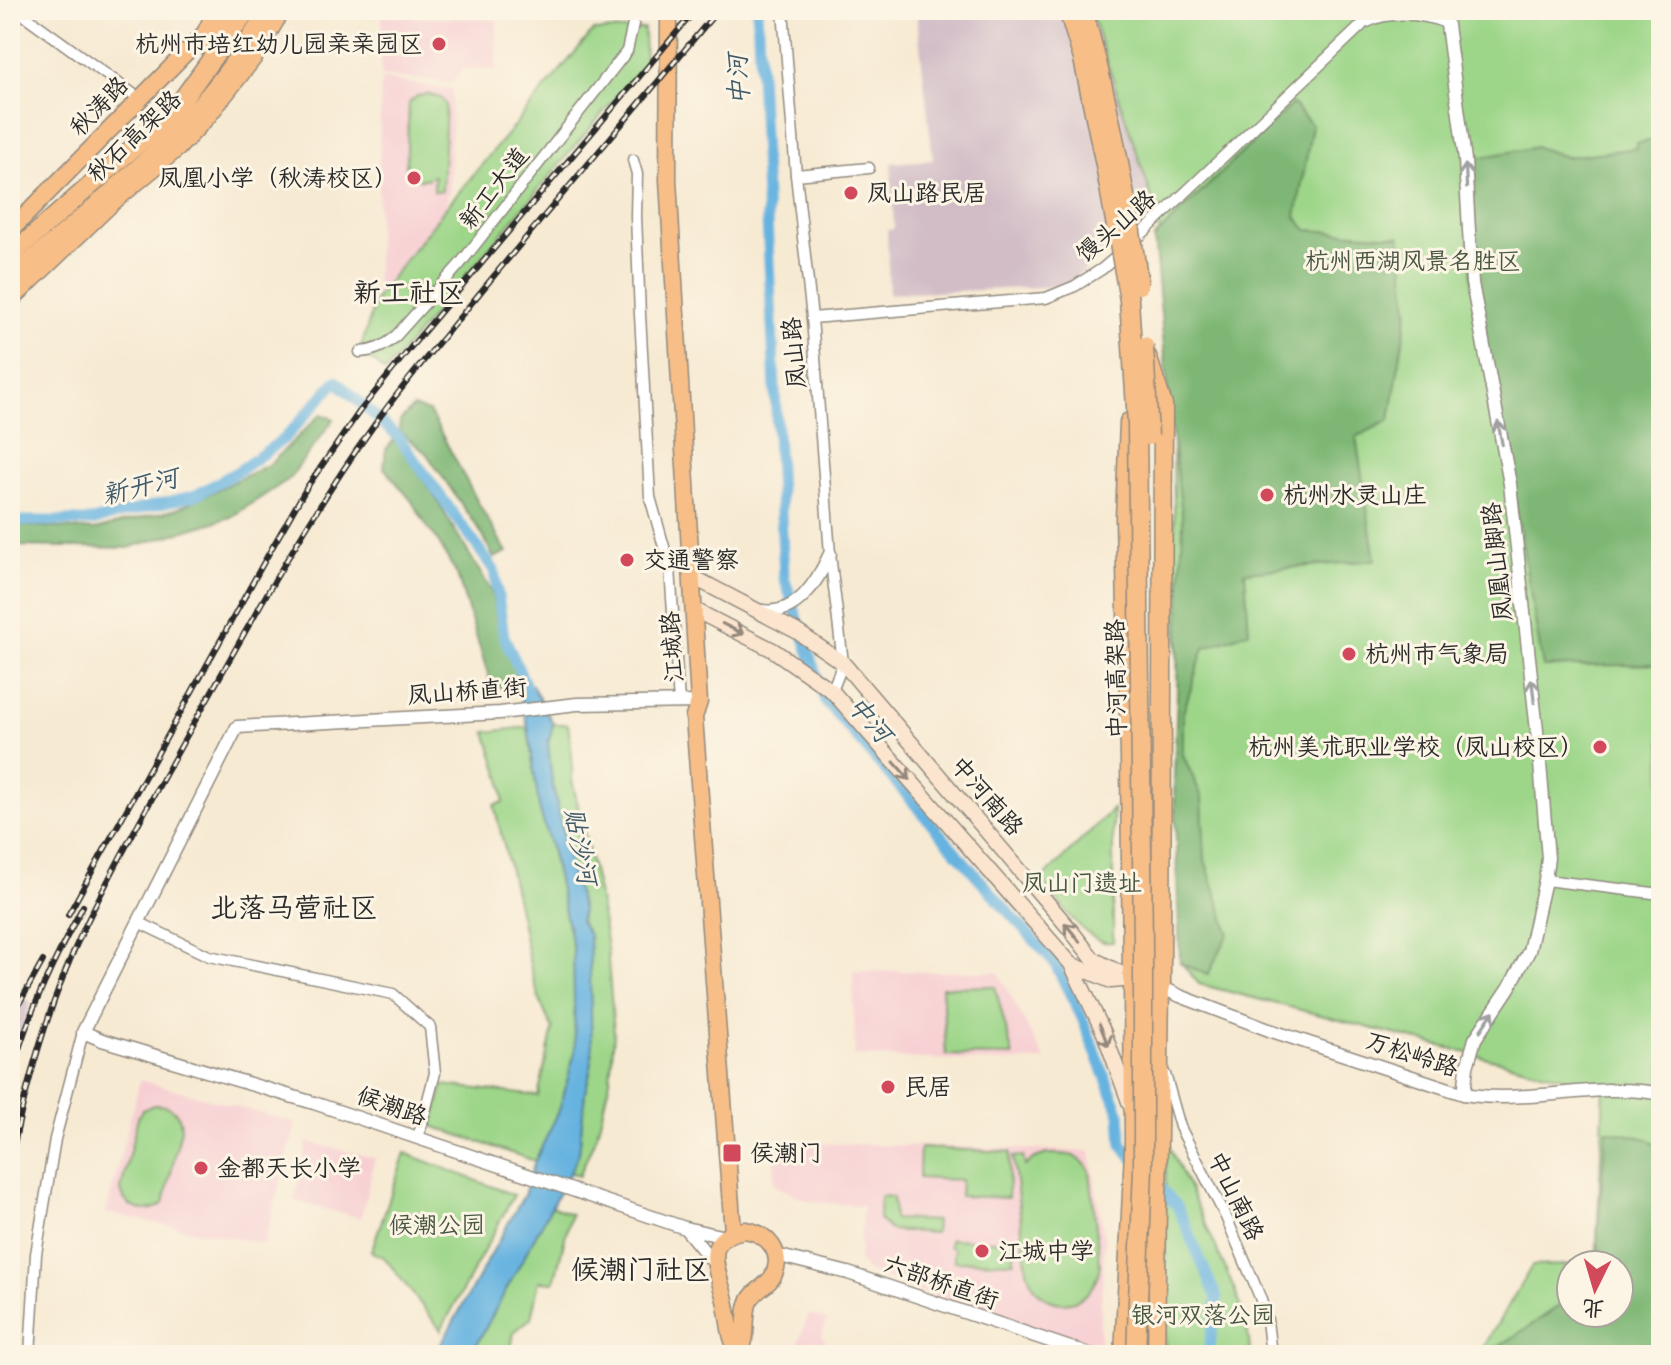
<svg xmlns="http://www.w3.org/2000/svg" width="1671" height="1365" font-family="'Comic Neue','LXGW WenKai TC',sans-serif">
  <rect width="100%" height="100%" fill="#fcf5e5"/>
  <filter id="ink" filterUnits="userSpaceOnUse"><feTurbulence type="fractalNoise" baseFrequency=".0125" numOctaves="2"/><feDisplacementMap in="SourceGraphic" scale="16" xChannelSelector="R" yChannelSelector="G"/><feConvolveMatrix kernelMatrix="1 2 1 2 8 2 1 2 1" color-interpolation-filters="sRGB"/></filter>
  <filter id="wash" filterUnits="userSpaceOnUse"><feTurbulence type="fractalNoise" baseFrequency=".006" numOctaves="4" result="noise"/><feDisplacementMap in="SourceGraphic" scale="32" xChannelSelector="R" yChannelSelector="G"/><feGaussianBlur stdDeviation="1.8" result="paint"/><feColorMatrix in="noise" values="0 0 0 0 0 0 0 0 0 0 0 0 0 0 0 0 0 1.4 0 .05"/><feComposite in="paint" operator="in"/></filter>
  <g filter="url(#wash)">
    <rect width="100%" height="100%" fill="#f7ead3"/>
    <g fill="#f7cfd3">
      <polygon points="382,16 497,20 496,70 463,68 452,83 381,76"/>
      <polygon points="381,79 452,89 450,190 444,210 376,298"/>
      <polygon points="853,971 998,972 1045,1060 1000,1062 855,1056"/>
      <polygon points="140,1080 296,1123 264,1244 106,1213"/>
      <polygon points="307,1142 375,1158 361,1218 294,1201"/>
      <polygon points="774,1142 1090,1151 1105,1242 1100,1317 1100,1347 953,1304 865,1270 859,1260 863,1206 809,1201 774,1185"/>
      <polygon points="809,1314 827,1320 821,1337 826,1339 820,1355 796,1348"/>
    </g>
    <g fill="#d2bdc7">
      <polygon points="916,10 1373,10 1159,210 1065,286 889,294 887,230 894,229 891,163 933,160"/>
      <polygon points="13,992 31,1002 10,1066 10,995"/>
    </g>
    <g fill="#9dd689" stroke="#64805a" stroke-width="2">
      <polygon points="1090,10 1661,10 1661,1355 1479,1355 1532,1266 1571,1265 1571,1313 1619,1313 1619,1265 1589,1265 1596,1264 1604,1088 1199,984 1183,965 1171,345 1162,246 1153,201"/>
      <polygon points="644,29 645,63 385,372 376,363 359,354 376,298 444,210 593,31"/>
      <path d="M428 94 441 98 446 105 442 191H434V176C424 181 412 181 406 170L409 103 417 96Z"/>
      <polygon points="553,724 568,724 572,754 572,780 598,892 607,948 614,1033 610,1080 597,1134 579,1176 570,1172 579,1153 585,1092 590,1073 589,935 580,921 582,910 571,869 552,783 548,743"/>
      <path d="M528 727 539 807 551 848 573 949 575 985V1052L559 1111 535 1161 432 1126 444 1085 538 1096 553 1029C533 994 528 954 520 915 512 878 503 841 494 805L504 802 501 780 486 732Z"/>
      <path d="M1113 809V942C1107 942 1105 943 1100 941 1082 934 1053 896 1041 880Z"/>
      <polygon points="995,986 1013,1056 946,1055 942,987"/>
      <path d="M154 1105C170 1104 181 1112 181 1129L164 1203C148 1216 124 1210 121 1189L138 1117 142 1110Z"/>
      <path d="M1166 1140C1184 1178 1202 1215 1219 1254 1233 1287 1250 1318 1250 1355H1165Z"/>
      <polygon points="920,1148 1010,1152 1008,1198 960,1196 961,1180 919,1178"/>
      <polygon points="405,1153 514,1195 441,1330 384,1257 371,1252"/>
      <path d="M1047 1154C1067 1154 1078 1152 1090 1171L1100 1265C1094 1313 1038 1316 1027 1270L1013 1157 1023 1156 1025 1166 1033 1159Z"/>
      <polygon points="880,1196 893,1197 894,1219 936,1221 935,1233 890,1230 879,1219"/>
      <polygon points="551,1206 571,1214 554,1282 539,1281 531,1318 514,1332 510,1355 471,1355"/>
      <polygon points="950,1239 1014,1242 1014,1262 954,1261 954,1249 949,1246"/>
    </g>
    <g fill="#7eb775" stroke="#547150" stroke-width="2">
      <polygon points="1292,104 1312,125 1296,217 1307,230 1400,236 1408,310 1390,420 1356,437 1375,560 1245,572 1249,632 1204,648 1183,713 1183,755 1202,797 1205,860 1229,933 1208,975 1180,963 1174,778 1183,523 1172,433 1154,238"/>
      <polygon points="1661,139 1661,664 1543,667 1509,466 1472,283 1465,160 1537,147 1566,157 1637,148 1637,143"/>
      <path d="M413 407 429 412C456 458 478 507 507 552L494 558 482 534 426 453 399 431 400 421Z"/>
      <polygon points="321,414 334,419 289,479 231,517 128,548 10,546 10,525 94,530 177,509 270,464"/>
      <polygon points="395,439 433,494 492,592 501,640 516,671 518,688 492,687 457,575 435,536 430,531 411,500 384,468 386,449"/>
      <polygon points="1606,1130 1648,1139 1661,1150 1661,1355 1499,1355 1497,1348 1571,1298 1571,1313 1619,1313 1619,1265 1604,1265 1597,1241"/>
    </g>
    <polygon fill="#66b3e0" stroke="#486f86" stroke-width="2" points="532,685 553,724 548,743 552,783 571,869 582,910 580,921 589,935 592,1051 590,1073 585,1092 579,1153 570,1172 471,1355 435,1355 524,1195 535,1161 559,1111 575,1052 573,949 551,848 539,807 528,727 518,688"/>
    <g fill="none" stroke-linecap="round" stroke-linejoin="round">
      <g stroke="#66b3e0" stroke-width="11">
        <polyline points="757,10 784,577 825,701 1002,905 1054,962 1082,1018 1120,1114 1122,1145 1133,1158"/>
        <polyline points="10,521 92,521 196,495 240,470 285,438 336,381 399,438 494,570 504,636 526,686 528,697"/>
        <polyline points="1158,1185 1177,1206 1217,1298 1208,1355"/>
      </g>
    </g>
  </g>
  <g filter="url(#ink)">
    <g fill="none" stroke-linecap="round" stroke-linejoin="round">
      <g stroke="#918a7f" stroke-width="13">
        <g id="minor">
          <polyline points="17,10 140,99"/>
          <polyline points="783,10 796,175 812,318 830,554 843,663 832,691"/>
          <polyline points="634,11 634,10"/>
          <path d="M1367 22C1390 10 1423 14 1446 23"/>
          <polyline points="633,160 637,174 636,216 640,315 650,497 670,568 679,703"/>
          <polyline points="796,175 869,168"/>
          <polyline points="812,318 1046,298 1075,286 1102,269 1128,247 1362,25 1373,10"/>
          <path d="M360 352C374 351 383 347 394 338L460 264 627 51 633 24"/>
          <polyline points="1545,880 1661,894"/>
          <polyline points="138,922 209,956 393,994 430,1027 435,1073 418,1138"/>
          <polyline points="1165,1074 1180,1127 1226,1217 1260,1297 1267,1320 1271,1355"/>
          <polyline points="30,1355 36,1254 55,1139 83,1032"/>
        </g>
      </g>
      <g stroke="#918a7f" stroke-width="15">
        <g id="tertiary">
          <polyline points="1445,10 1465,160 1472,283 1510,484 1538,740 1548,858 1545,880 1529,951 1509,988 1475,1039 1467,1067 1464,1094"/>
          <path d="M762 611C797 616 817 582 830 554"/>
          <path d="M1161 987 1180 996 1269 1030 1464 1094C1529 1105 1597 1081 1661 1094"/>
          <polyline points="685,1228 314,1103 102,1040 83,1032 237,727 500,713 577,704 699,702"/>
          <polyline points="776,1255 848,1273 1091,1355"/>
          <polyline points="714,1263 685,1228 725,1237"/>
        </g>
      </g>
      <g stroke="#918a7f" stroke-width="17">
        <g id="secondary">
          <polyline points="691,576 796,631 843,663 1069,928 1093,959 1132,979"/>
          <polyline points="693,609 773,650 832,691 1071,964 1104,1033 1131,1107"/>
          <polyline points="1071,964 1111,981 1134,979"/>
        </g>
      </g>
      <g stroke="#918a7f" stroke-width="19">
        <g id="primary">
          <polyline points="669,10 668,180 699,702 694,717 733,1232"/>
          <polyline points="10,231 205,33 216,10"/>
          <polyline points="10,301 113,202 178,148 208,116 255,56 282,10"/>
          <path d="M745 1230C767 1233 785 1253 773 1276 767 1287 752 1291 748 1304 743 1323 749 1335 739 1355 728 1335 730 1321 725 1300 718 1270 699 1238 745 1230Z"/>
          <polyline points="1123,1355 1133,1151 1132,979"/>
          <polyline points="1156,1355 1161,987"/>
        </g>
      </g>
      <g stroke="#918a7f" stroke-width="21">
        <g id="trunk">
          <polyline points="208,45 230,10"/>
          <polyline points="10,256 148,135 182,100 247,10"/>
          <path d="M10 279C74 225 141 171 197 109 225 79 247 43 270 10"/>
          <polyline points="1147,356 1163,405 1161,987"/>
          <polyline points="1129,422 1125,518 1130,758 1132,979"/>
        </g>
      </g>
      <use href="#minor" stroke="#fff" stroke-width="10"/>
      <use href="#tertiary" stroke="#fff" stroke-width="12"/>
      <use href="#secondary" stroke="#fce5cf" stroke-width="14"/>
      <use href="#primary" stroke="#f7be87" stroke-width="16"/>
      <use href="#trunk" stroke="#f7be87" stroke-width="18"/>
      <g stroke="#2b2b2b" stroke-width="6">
        <g id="rail">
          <polyline points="68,915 269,553 307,487 359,412 411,347 693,13"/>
          <polyline points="10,1020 43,961"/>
          <path d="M10 1081C25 1019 53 962 83 906"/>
          <path d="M10 1164C26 1083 49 1003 84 928 114 866 148 806 181 746 242 638 300 529 372 428 405 381 443 338 479 294 558 198 639 105 718 10"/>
        </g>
      </g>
      <use href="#rail" stroke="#fcf5e5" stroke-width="3" stroke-dasharray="9" stroke-linecap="butt"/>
      <g stroke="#918a7f" stroke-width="21" stroke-linecap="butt">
        <g id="trunk-bridge">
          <polyline points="1068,10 1083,59 1105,165 1129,300 1137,424 1143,945 1143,1167 1136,1355"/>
          <path d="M1083 10C1109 100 1126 192 1139 285"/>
          <polyline points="1144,346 1149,436"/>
        </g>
      </g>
      <use href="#trunk-bridge" stroke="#f7be87" stroke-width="18"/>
    </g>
    <defs><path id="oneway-shaft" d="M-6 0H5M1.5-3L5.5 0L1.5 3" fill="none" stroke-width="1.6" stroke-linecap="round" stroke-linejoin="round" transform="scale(2)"/></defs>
    <g stroke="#a0a0a0">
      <use href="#oneway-shaft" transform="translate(1466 176) rotate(-93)"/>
      <use href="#oneway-shaft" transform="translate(1500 433) rotate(-101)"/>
      <use href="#oneway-shaft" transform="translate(1533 691) rotate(-96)"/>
      <use href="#oneway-shaft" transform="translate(1487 1021) rotate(-56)"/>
    </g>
    <g stroke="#94887d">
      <use href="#oneway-shaft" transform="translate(733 629) rotate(27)"/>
      <use href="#oneway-shaft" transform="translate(902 771) rotate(49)"/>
      <use href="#oneway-shaft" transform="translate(1072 932) rotate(-129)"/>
      <use href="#oneway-shaft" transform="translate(1104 1035) rotate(68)"/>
    </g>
  </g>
  <g fill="#d1495b" stroke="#fcf5e5" stroke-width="3">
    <circle cx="439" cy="44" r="8"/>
    <circle cx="414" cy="178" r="8"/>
    <circle cx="851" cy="193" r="8"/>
    <circle cx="1267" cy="495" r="8"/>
    <circle cx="627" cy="560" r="8"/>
    <circle cx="1349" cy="654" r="8"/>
    <circle cx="1600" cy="747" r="8"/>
    <circle cx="888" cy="1087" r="8"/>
    <rect x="722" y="1143" width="20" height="20" rx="4"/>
    <circle cx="201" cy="1168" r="8"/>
    <circle cx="982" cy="1251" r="8"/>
  </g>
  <g text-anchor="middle" stroke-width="6" stroke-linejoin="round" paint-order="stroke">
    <g font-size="24" fill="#2b2b2b" stroke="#fcf5e5" text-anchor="start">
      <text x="423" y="52" text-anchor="end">杭州市培红幼儿园亲亲园区</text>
      <text x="398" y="186" text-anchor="end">凤凰小学（秋涛校区）</text>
      <text x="867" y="201">凤山路民居</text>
      <text x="1283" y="503">杭州水灵山庄</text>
      <text x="643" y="568">交通警察</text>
      <text x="1365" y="662">杭州市气象局</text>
      <text x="1584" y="755" text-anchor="end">杭州美术职业学校（凤山校区）</text>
      <text x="904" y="1095">民居</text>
      <text x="750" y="1161">侯潮门</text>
      <text x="217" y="1176">金都天长小学</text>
      <text x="998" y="1259">江城中学</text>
    </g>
    <g font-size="24" fill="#2b2b2b" stroke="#fcf5e5">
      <text transform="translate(99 106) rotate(-46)" y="8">秋涛路</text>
      <text transform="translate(134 136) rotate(-44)" y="8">秋石高架路</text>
      <text transform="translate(494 188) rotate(-52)" y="8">新工大道</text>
      <text transform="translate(1116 226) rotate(-41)" y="8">馒头山路</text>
      <text transform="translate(794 353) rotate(-95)" y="8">凤山路</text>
      <text transform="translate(1497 562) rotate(-96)" y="8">凤凰山脚路</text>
      <text transform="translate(672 647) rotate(-94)" y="8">江城路</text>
      <text transform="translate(1116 679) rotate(-91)" y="8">中河高架路</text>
      <text transform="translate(467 691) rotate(-4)" y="8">凤山桥直街</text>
      <text transform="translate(987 796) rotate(49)" y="8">中河南路</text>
      <text transform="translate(1412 1054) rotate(18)" y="8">万松岭路</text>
      <text transform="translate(392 1106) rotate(19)" y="8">候潮路</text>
      <text transform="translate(1236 1196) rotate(64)" y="8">中山南路</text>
      <text transform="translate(941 1282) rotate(19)" y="8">六部桥直街</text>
    </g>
    <g font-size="24" fill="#485642" stroke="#fcf5e5">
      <text x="1413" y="269">杭州西湖风景名胜区</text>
      <text x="1082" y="891">凤山门遗址</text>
      <text x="437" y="1233">候潮公园</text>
      <text x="1203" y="1323">银河双落公园</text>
    </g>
    <g font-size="26" font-style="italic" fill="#405b6a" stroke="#fcf5e5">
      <text transform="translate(738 80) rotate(-93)" y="9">中河</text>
      <text transform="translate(140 486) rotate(-14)" y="9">新开河</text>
      <text transform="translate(870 719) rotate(49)" y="9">中河</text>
      <text transform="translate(581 846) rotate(79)" y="9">贴沙河</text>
    </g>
    <g font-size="28" fill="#2b2b2b" stroke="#fcf5e5">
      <text x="409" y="302">新工社区</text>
      <text x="294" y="917">北落马营社区</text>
      <text x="641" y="1279">候潮门社区</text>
    </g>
  </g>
  <rect width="1671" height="1365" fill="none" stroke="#fcf5e5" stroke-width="40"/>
  <g transform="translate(1595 1289) rotate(185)"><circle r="38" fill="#fcf5e5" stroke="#a8a49b" stroke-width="2"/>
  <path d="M0-6L14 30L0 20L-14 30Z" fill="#d1495b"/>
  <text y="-12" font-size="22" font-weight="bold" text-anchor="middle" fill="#2b2b2b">北</text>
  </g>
</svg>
